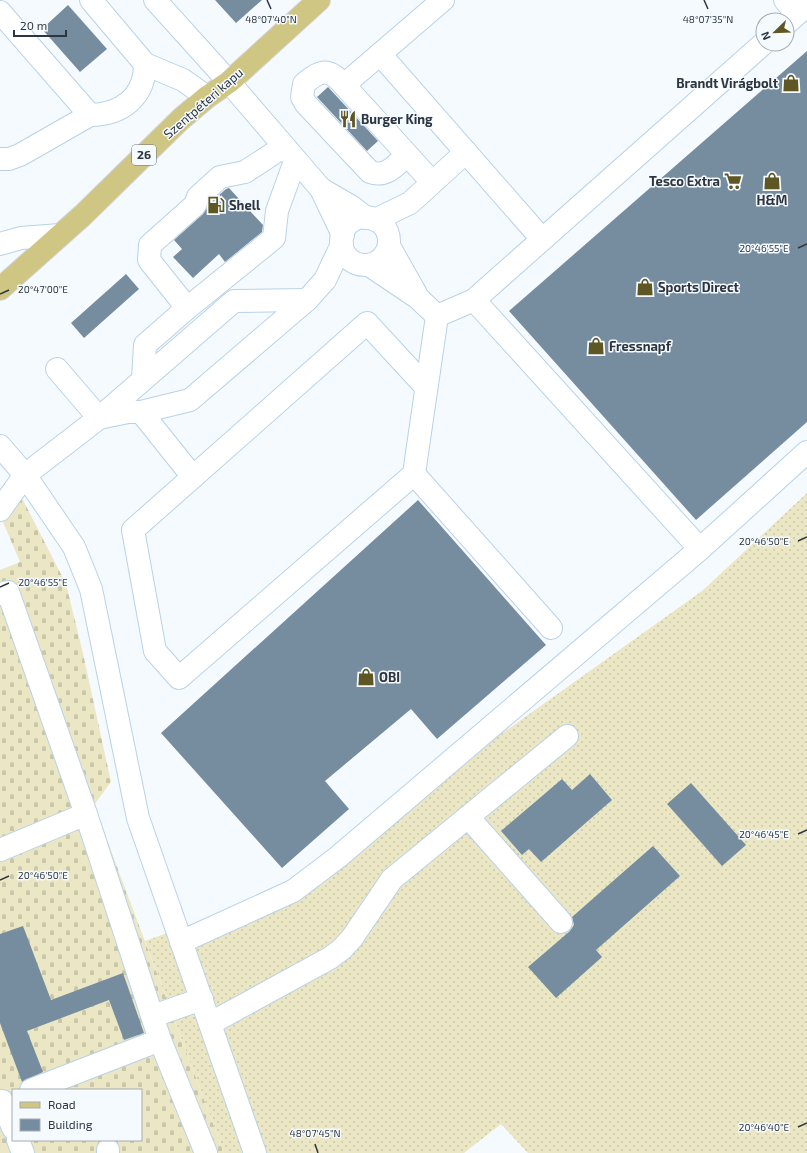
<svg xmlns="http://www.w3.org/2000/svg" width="807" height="1153" font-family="'Exo 2',sans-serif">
  <defs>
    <pattern id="grass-dots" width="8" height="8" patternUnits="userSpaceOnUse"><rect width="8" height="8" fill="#ebe7c4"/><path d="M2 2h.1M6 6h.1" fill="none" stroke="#cac7a9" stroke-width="1.8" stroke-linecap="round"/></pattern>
    <pattern id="cemetery-stones" width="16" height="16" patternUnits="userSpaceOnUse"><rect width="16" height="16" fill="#ebe7c4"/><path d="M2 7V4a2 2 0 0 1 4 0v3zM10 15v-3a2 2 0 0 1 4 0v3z" fill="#cac7a9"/></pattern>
  </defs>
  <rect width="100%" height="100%" fill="#f5faff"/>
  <polygon fill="url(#grass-dots)" points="807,493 807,1153 528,1153 501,1124 464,1153 224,1153 145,941 211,917 288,886 702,591"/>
  <path fill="url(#cemetery-stones)" fill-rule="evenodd" d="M22 498 66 584 82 649 111 782 94 805 224 1153H0V570L20 562 0 515ZM13 1090H141V1140H13Z"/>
  <g fill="#768da0">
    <polygon points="215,0 262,0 236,23"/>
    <polygon points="68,5 107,49 80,72 42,29"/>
    <polygon points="807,51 807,422 696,520 509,311"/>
    <polygon points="328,87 378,141 367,151 317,97"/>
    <polygon points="229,188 263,225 262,232 225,262 219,254 193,278 173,257 182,249 174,240 203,214 209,204 226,189"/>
    <polygon points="126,274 139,289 84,338 71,323"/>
    <polygon points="418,500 546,645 437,739 411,709 325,781 349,809 282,868 161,733"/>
    <polygon points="590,774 612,800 541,862 529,849 522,855 501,831 562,779 572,790"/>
    <polygon points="691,783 746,845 722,866 667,804"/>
    <polygon points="653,846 680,876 596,950 602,957 556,998 528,967 570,931 574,925 572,917"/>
    <polygon points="23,926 51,1000 123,973 144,1033 124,1040 109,1000 27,1031 43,1072 22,1082 0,1023 0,934"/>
  </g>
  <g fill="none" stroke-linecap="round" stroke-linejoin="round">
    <g stroke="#b9d2e7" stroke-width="24">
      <g id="minor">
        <polyline points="91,0 145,64 183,80 207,97"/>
        <polyline points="155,0 229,82 321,189 343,235"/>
        <polyline points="785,0 797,14"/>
        <path d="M0 12 90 115C121 115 145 97 145 64"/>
        <polyline points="787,23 807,5"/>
        <polyline points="380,54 542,239"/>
        <path d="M344 85C329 68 321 69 304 84L302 97 306 104 370 172C386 178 395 166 407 155"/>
        <polyline points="0,159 9,159 20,155 90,115"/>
        <polyline points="432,182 344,85 443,0"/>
        <polyline points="321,189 352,207 366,218"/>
        <circle cx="365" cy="241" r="24"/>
        <polyline points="375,220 410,203 466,152"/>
        <polyline points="0,244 21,238 60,235"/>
        <polyline points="389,246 416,294"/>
        <polyline points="369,265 418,298 437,316"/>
        <polyline points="474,300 700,549"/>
        <polyline points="185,310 274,238 277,211 295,161"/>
        <polyline points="57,369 99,418 234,301 307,300"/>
        <polyline points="143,379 145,345 185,310 180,299 149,260 150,245 195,205 198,197 220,177 245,172 283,147"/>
        <polyline points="426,387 367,323 133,530 155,651 179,678 414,474 417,453 437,316 474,300 763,44"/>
        <polyline points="141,412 193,477"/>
        <polyline points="0,446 25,475 99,418 128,412 141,412 190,400 307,300 325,280 342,244"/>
        <polyline points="414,474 551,628"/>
        <polyline points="0,510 25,475 74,547 91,589 138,818 255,1153"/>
        <polyline points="0,594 8,592 86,814 160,1040 206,1153"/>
        <polyline points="468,817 561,922"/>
        <polyline points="0,850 86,814"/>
        <polyline points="181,942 293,891 338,857 700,549 807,452"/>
        <polyline points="153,1016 202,999"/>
        <polyline points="211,1023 330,958 342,949 352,938 392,879 567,736"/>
        <polyline points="31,1090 160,1040"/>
        <polyline points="0,1102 2,1101 13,1128"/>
        <polyline points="18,1140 23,1153"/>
        <polyline points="108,1150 108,1153"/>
      </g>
    </g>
    <g stroke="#d5d7d9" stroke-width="24">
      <polyline id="major" points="0,289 83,215 181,119 207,97 229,82 319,0"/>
    </g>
    <use href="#minor" stroke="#fff" stroke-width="22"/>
    <use href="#major" stroke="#d0c683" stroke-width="22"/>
  </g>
  <path fill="none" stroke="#2d363f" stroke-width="1.5" d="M267 0 271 9M704 0 708 9M798 248 807 244M0 294 9 290M798 541 807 537M0 587 9 583M798 834 807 830M0 880 9 876M798 1127 807 1123M315 1144 318 1153"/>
  <defs>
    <g id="shop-bare" transform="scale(1.38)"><path d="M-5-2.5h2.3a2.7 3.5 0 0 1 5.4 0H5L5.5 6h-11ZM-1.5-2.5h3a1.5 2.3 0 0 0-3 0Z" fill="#5e5723" stroke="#f5faff" stroke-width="2.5" paint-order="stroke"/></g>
    <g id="restaurant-bare" transform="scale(1.38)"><path d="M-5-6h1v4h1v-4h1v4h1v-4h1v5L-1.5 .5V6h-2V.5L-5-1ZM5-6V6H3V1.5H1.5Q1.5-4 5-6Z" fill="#5e5723" stroke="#f5faff" stroke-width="2.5" paint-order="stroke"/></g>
    <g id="supermarket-bare" transform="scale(1.38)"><path d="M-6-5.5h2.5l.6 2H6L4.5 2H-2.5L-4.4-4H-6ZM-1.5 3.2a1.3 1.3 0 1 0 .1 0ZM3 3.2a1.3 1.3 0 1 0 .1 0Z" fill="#5e5723" stroke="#f5faff" stroke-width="2.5" paint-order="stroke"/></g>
    <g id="fuel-bare" transform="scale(1.38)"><path d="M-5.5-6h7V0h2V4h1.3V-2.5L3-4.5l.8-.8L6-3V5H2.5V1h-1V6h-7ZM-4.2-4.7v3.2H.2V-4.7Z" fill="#5e5723" stroke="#f5faff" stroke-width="2.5" paint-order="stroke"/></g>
  </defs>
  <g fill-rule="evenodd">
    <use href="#shop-bare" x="791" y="83"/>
    <use href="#restaurant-bare" x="348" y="119"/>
    <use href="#supermarket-bare" x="733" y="181"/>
    <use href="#shop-bare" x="772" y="181"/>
    <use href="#fuel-bare" x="216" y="205"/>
    <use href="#shop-bare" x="645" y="287"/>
    <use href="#shop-bare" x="596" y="346"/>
    <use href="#shop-bare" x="366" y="677"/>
  </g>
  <g text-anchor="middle" stroke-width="3" stroke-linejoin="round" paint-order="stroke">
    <rect fill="#f5faff" stroke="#697179" stroke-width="1" x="132" y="145" width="24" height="20" rx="3"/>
    <g font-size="12" font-weight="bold" fill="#2d363f">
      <text x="144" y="159">26</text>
    </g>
    <g font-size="13" font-weight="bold" fill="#2d363f" stroke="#f5faff" text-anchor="start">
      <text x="778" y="88" text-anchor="end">Brandt Virágbolt</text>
      <text x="361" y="124">Burger King</text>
      <text x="720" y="186" text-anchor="end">Tesco Extra</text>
      <text x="772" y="205" text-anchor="middle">H&amp;M</text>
      <text x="229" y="210">Shell</text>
      <text x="658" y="292">Sports Direct</text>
      <text x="609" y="351">Fressnapf</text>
      <text x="379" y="682">OBI</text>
    </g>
    <g font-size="13" fill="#2d363f" stroke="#f5faff">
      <text transform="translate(203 103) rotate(-41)" y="5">Szentpéteri kapu</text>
    </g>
  </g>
  <g font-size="10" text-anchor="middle" fill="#2d363f" stroke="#f5faff" stroke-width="3" stroke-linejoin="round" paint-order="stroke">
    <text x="271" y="23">48°07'40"N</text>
    <text x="708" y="23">48°07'35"N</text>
    <text x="764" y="252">20°46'55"E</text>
    <text x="43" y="293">20°47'00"E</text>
    <text x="764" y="545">20°46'50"E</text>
    <text x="43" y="586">20°46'55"E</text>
    <text x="764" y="838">20°46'45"E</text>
    <text x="43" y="879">20°46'50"E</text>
    <text x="764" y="1131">20°46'40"E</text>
    <text x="315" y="1137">48°07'45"N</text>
  </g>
  <rect x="12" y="1089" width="130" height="52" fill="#f5faff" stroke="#a5acb2"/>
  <rect x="20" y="1102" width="20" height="6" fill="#d0c683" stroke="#a5acb2"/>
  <text x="48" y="1109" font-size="12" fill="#2d363f">Road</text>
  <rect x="20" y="1119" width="20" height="12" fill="#768da0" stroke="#a5acb2"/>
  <text x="48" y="1129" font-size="12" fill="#2d363f">Building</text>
  <g transform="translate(775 32) rotate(247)"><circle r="19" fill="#f5faff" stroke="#a5acb2"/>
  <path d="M0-3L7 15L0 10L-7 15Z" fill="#5e5723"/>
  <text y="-6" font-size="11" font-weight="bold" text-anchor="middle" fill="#2d363f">N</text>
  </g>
  <path d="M14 30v6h52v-6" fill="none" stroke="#2d363f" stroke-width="2"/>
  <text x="20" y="30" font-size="12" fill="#2d363f" stroke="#f5faff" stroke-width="3" paint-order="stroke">20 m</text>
</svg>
